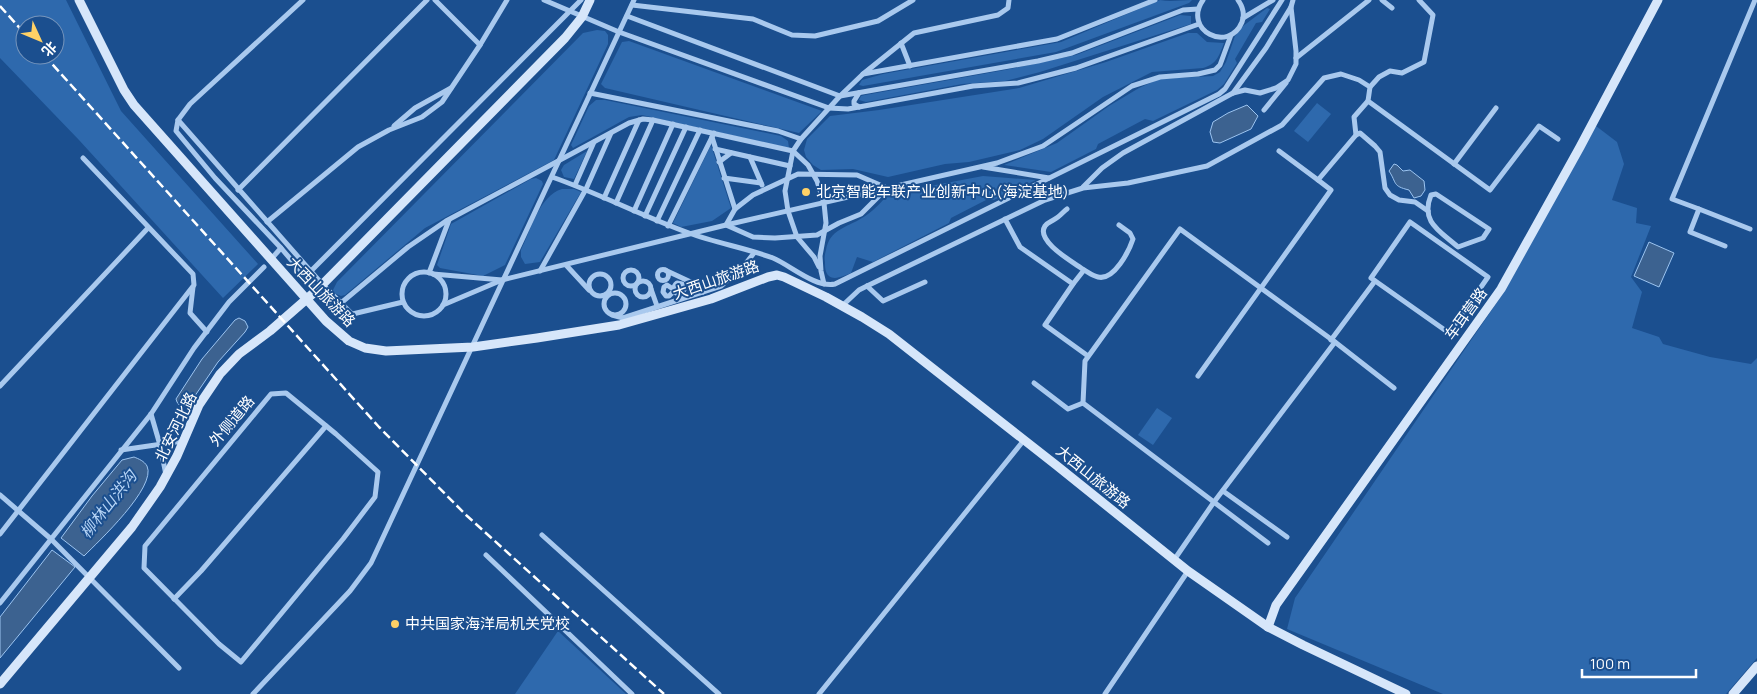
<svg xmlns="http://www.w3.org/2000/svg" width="1757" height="694" font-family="Manrope,'Noto Sans SC',sans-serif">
  <rect width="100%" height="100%" fill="#1b4f8f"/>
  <g fill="#2e69ad" fill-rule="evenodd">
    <path d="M0 0H66L121 111 258 264 223 298 79 140 0 58ZM25 25H55V55H25Z"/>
    <path d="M1160 0C1170 2 1181 0 1192 0L1189 3 1056 52 863 86 859 85 862 80 883 74 1061 42Z"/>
    <polygon points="1267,8 1270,9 1262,22 1256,23 1235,59 1237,63 1224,84 1217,90 1153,121 1145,119 1098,144 1096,149 1051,172 1004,165 1057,143 1109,106 1139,88 1159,79 1213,76 1220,72 1226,62 1235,36 1243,26"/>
    <polygon points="1180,15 1191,16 1191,24 1040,72 1005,81 962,84 866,102 859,100 861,96 865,95 1005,70 1076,55"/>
    <polygon points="597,30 605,31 608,35 608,44 554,160 425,228 345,295 341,296 334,293 333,290 337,282 583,33"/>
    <path d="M1188 33H1197L1207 42 1224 43C1219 56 1217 64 1203 68L1152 72 1103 97 1043 139 1020 150 969 162 945 164 888 177 853 169 821 170 813 165 806 157 804 150 807 139 830 116 879 110 1019 88 1106 62Z"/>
    <polygon points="629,41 822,111 799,133 605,88 601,84 622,42"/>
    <polygon points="596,100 605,100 781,136 788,141 789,148 642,115 629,117 573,148 571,145 589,106"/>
    <polygon points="1317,103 1331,114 1308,142 1294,131"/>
    <polygon points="1596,126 1617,142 1624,164 1612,200 1637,208 1636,223 1651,226 1631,277 1642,292 1632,328 1659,337 1663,344 1710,357 1751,364 1757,358 1757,658 1726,694 1443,694 1287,629 1295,598 1504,292"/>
    <polygon points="711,145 731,208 712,221 681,227 673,223"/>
    <polygon points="587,151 574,179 564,177 561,170 564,165"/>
    <path d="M983 176 1036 180 994 200H986L951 218 949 223 873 262 857 257 851 273C845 275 835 281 829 276 825 273 825 266 825 262 824 257 825 254 826 250 830 229 846 228 862 218 872 212 880 204 888 194Z"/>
    <polygon points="536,178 542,181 543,184 505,265 483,276 440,268 437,265 451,224 531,179"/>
    <path d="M562 189H574L581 192 540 262 525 264 521 257V250C531 230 539 196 562 189Z"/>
    <polygon points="1157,408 1172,418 1153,445 1138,435"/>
    <polygon points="558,631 626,694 515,694"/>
  </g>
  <g fill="#3c6290" stroke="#9cc4f0">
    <polygon points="1247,105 1258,116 1251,129 1220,143 1213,142 1210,132 1213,122 1228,113"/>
    <path d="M1394 164 1397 165 1403 171 1410 170 1424 181 1425 190 1421 196 1414 198 1409 190C1392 186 1397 183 1389 171Z"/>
    <polygon points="1649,242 1674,253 1659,287 1634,276"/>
    <polygon points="239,318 245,321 248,327 245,332 218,362 188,406 180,406 177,402 176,399 202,359 235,320"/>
    <path d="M134 457C139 459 144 461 147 466 157 487 98 542 84 556L61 538 92 496 122 460Z"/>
    <polygon points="52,550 75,567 0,658 0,617"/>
  </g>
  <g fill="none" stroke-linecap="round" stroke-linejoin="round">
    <g stroke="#a9c9ee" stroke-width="5">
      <polyline points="303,0 190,104 178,120 176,131 215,178 281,248 340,317 403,302"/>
      <polyline points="435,0 480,45"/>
      <polyline points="544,0 619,32 829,108 848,109 973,86 1018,83 1076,68 1199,24"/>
      <path d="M1203 0C1182 30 1229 54 1242 22 1245 14 1243 7 1238 0"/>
      <polyline points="1382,0 1392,8"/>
      <polyline points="632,5 753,19 792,35 815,36 878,21 913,0"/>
      <polyline points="627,16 840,96 1038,61 1072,53 1183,10 1198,9"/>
      <polyline points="1243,18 1273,0"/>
      <polyline points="901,43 910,66"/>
      <polyline points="1296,58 1369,0"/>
      <polyline points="863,74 1057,39 1155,0"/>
      <polyline points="1370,87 1379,77 1390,71 1402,73 1424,62 1433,15 1419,0"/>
      <polyline points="590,93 778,131 801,139"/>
      <polyline points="1233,93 1266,48 1291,7"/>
      <polyline points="859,107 854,104 854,101 859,93"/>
      <polyline points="1264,110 1286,83"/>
      <polyline points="178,120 322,284 351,313"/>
      <polyline points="394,126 415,108 451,88"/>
      <polyline points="1356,135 1360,133 1375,146 1380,152 1385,188 1390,195 1399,200 1415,202 1428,211"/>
      <polyline points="712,137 735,209"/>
      <polyline points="715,149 790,166"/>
      <polyline points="1279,151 1318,180 1356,135 1354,117 1368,101"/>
      <polyline points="750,157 762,185"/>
      <polyline points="719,162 731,153"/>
      <polyline points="1454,164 1496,108"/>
      <polyline points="983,167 1049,178"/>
      <polygon points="798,174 857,175 887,188 861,214 839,223 817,235 775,238 753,237 726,225 735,209 753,195"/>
      <path d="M552 177C598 193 642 216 689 233 716 243 746 248 773 258 790 265 815 288 835 284L1219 94 1225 89 1282 0"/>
      <polyline points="724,178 761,183"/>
      <polyline points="575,185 594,142"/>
      <polyline points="1083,187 1102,168 1123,153 1233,93 1245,90 1260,93 1276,88 1288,80 1296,64 1296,51 1291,7 1293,0"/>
      <polyline points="238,190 427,0"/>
      <path d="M1436 194 1489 229 1483 238 1458 247C1440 231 1420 222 1431 195Z"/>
      <polyline points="604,198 639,120"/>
      <polyline points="616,203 653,120"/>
      <path d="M1067 209C1063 212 1059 217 1055 219 1051 222 1048 222 1045 226 1035 241 1073 262 1084 270"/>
      <polyline points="1699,209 1750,229"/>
      <polyline points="634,211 673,124"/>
      <polyline points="645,216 686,127"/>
      <polyline points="1005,219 1020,247 1073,284 1045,325 1088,356"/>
      <polyline points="657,221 700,130"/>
      <polyline points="267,222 358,147 389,130 422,117 442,102 480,45 507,0"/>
      <polygon points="1410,222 1488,277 1449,333 1371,278"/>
      <polyline points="668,226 714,133"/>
      <polyline points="1725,246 1690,232 1699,209 1672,199 1755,0"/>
      <polyline points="273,257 281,248"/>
      <polyline points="566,265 589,290"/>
      <polyline points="819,267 814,257 797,237 788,211 785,191 793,151 801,139 840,96 863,74 914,33 998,15 1008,8 1009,0"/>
      <circle cx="663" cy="275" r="5.5"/>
      <polyline points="665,270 695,284 703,292"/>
      <circle cx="631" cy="278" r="8"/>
      <polyline points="311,271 581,0"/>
      <polyline points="540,271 586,189 611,133"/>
      <circle cx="424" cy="294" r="22"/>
      <polyline points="429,273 449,220"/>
      <circle cx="600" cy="285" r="11"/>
      <polyline points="433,274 502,280"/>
      <circle cx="643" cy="289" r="8"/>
      <path d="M1073 284 1084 270C1088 272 1093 276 1098 277 1114 281 1129 251 1133 239L1130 233 1119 225"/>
      <polyline points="867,286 883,301 925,282"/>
      <polyline points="193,287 190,313 207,332"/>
      <polyline points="651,289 657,306"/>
      <path d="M673 289 667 285 664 287 663 292 666 296H669L673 292C674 288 673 286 677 283L682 284 684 290 681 293H676L673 289"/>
      <circle cx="615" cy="304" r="11"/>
      <polyline points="341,303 408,247 446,221 629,123 643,119 653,120 793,151 808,165 817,181 824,203 826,223 820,256 821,271 824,284"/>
      <polyline points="443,305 502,280 726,225 997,163 1043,146 1132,86 1160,77 1198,74 1215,70 1220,65 1231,35"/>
      <polyline points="842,306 859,290 867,286 1045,200 1083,188 1128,183 1207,166 1282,125 1324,78 1341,74 1359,80 1370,87 1368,101 1490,190 1539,126 1558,139"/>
      <polyline points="612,315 623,318 721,286 743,267 754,253"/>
      <polyline points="1331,340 1375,281"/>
      <polyline points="1198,376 1331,190 1318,180"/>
      <polyline points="1034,383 1068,409 1083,403"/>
      <polyline points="0,386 148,228"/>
      <polygon points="286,393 336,434 378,472 375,497 343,539 241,662 219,644 144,568 145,546 271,394"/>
      <polyline points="151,414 160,445 166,475"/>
      <polyline points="121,450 183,441"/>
      <polyline points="1223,491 1287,537"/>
      <polyline points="0,495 51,539 179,668"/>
      <polyline points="0,534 194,285 193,274 83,158"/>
      <polyline points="542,535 719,694"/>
      <polyline points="1268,543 1083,403 1085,361 1180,229 1335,342 1394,388"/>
      <polyline points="486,555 632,694"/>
      <polyline points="1174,560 1214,502 1335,342"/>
      <polyline points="174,599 201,571 326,426"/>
      <polyline points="0,603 151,414 194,348 229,302 264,267"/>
      <polyline points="253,694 350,591 371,563 634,0"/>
      <polyline points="819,694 1024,440"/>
      <polyline points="1105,694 1188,571"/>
    </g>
    <g stroke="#d6e6fa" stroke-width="9">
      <polyline points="79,0 124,90 134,105 326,321 349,341 365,348 386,351 473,347 537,338 619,325 711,299 768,277 777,275 784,277 826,297 862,317 889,334 1056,465 1188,571 1268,627 1303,645 1406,694"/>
      <polyline points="1268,627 1276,605 1501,289 1580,147 1658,0"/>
      <polyline points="0,684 132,527 160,487 177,456 199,405 220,374 239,354 270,331 317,290 565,38 582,17 590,0"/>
      <polyline points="1733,694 1757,666"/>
    </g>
    <g stroke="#fff" stroke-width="2.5" stroke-dasharray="9 4" stroke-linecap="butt">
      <polyline points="0,6 25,34"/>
      <polyline points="44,55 379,427 466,515 664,694"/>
    </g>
  </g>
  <g fill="#ffd166" stroke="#1b4f8f" stroke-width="2">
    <circle cx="806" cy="192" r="5"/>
    <circle cx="395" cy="624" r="5"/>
  </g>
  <g text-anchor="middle" stroke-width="4" stroke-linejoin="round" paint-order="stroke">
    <g font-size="15" fill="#fff" stroke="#1b4f8f" text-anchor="start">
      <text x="816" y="197">北京智能车联产业创新中心(海淀基地)</text>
      <text x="405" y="629">中共国家海洋局机关党校</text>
    </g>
    <g font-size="15" fill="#fff" stroke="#1b4f8f">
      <text transform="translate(716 280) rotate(-19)" y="5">大西山旅游路</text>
      <text transform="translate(321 292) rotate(46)" y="5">大西山旅游路</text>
      <text transform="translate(1466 314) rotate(-54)" y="5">车耳营路</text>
      <text transform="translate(232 421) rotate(-50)" y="5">外侧道路</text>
      <text transform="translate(176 427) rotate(-64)" y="5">北安河北路</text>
      <text transform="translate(1093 477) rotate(39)" y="5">大西山旅游路</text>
    </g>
    <g font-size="16" font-style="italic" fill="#b5d3f5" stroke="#1b4f8f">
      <text transform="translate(108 504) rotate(-52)" y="6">柳林山洪沟</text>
    </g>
  </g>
  <g transform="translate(40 40) rotate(134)"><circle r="24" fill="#1b4f8f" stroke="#7695bc"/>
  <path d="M0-4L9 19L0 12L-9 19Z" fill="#ffd166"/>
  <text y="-8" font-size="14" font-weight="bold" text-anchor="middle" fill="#ffffff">北</text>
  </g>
  <path d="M1582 669v8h114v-8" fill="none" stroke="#ffffff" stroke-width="2.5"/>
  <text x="1590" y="669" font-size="15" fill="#ffffff" stroke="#1b4f8f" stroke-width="4" paint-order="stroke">100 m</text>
</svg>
